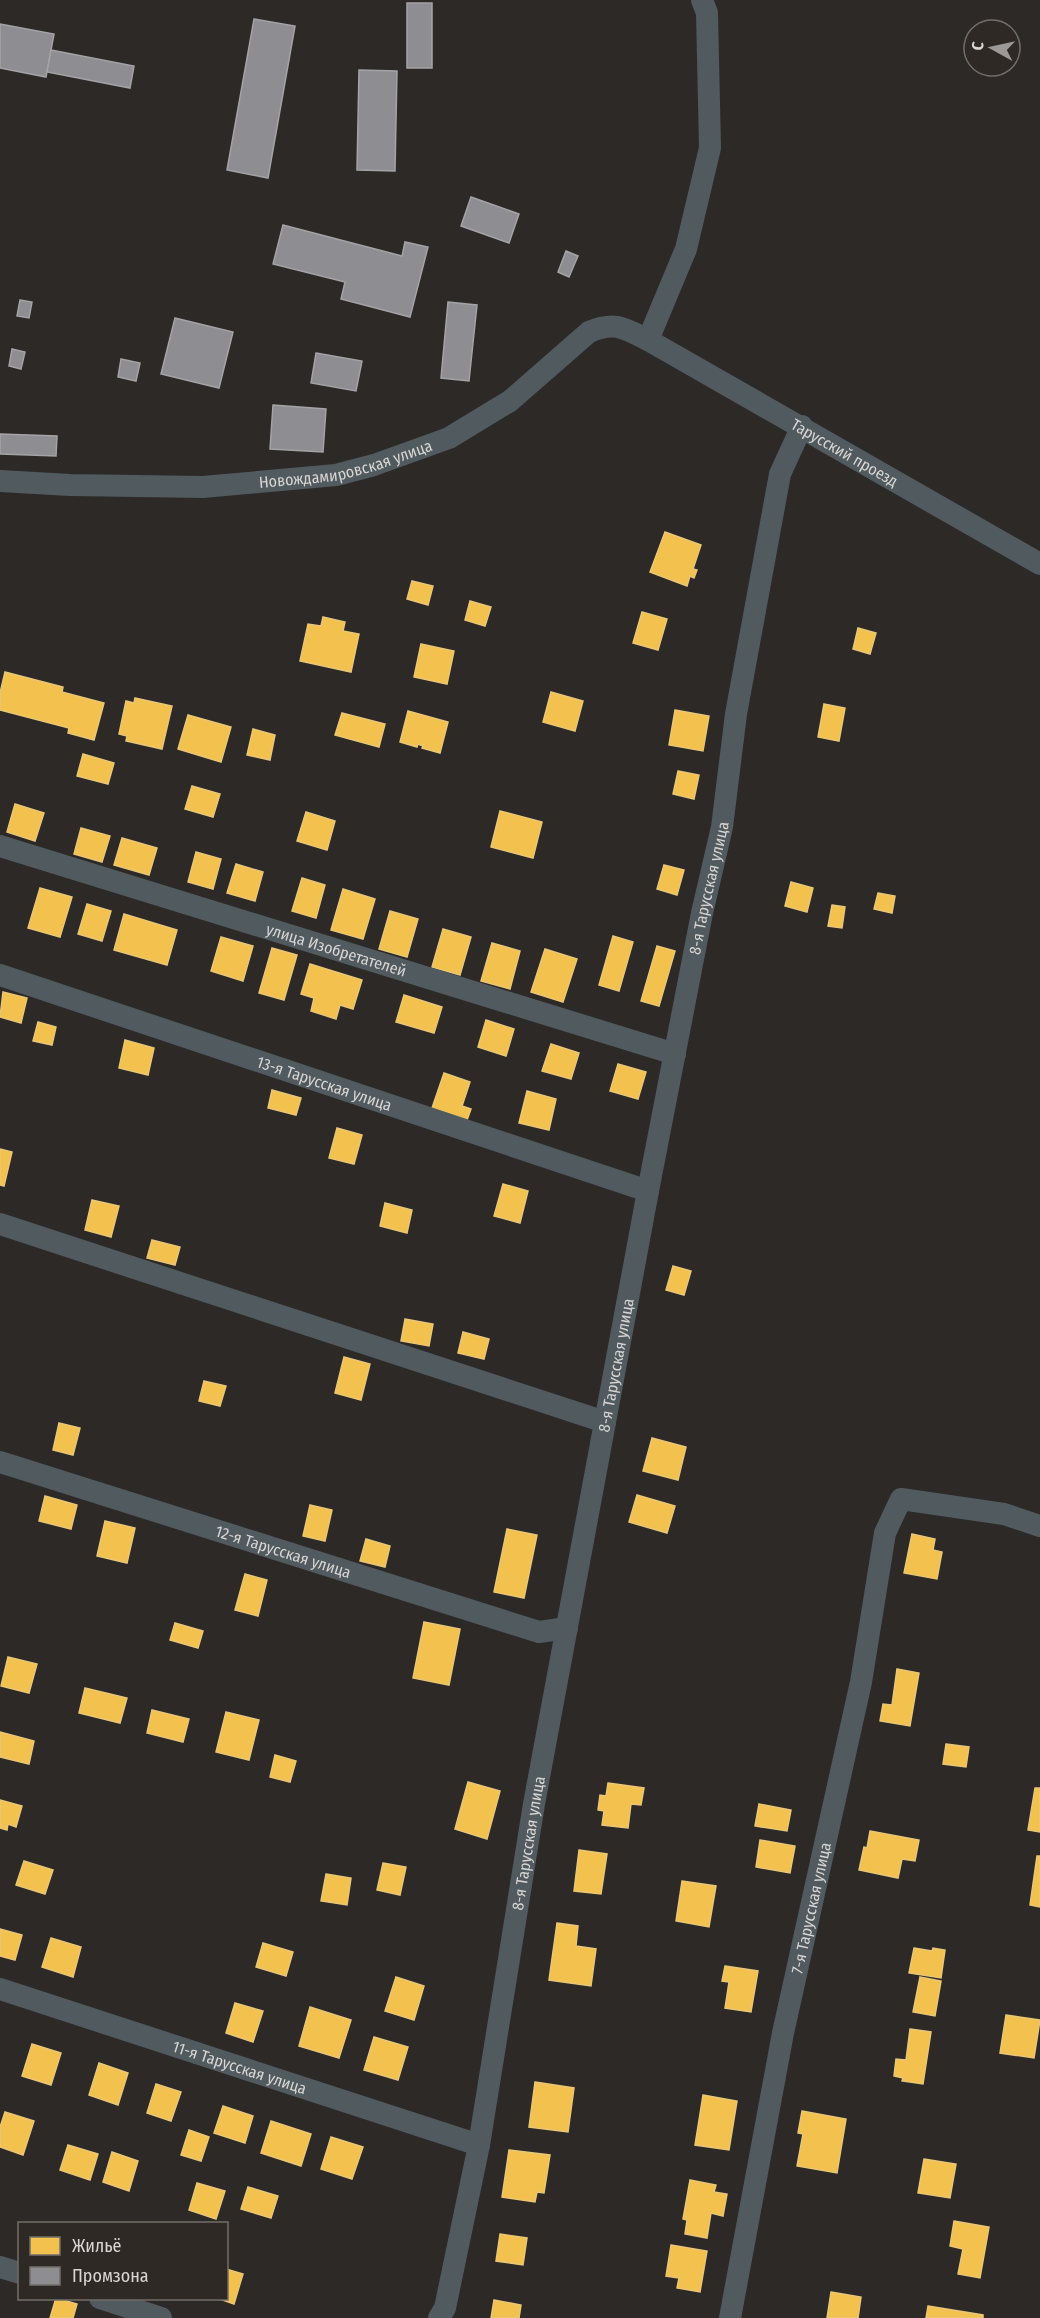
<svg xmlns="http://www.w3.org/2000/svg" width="1040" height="2318" font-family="'Fira Sans Condensed',sans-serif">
  <rect width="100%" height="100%" fill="#2c2927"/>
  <g fill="#f2c14e" stroke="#eac776" stroke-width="1.5">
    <polygon points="665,532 701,545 693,569 697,570 694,578 690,576 687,586 650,572"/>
    <polygon points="412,581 433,586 428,605 407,599"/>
    <polygon points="470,601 491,607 485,626 465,620"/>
    <polygon points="642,612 667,619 658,650 633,643"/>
    <polygon points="323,617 345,622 343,631 359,634 351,672 300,661 308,624 321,626"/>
    <polygon points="858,628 876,633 870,654 853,649"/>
    <polygon points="421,644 454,651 447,684 414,677"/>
    <polygon points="5,672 63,687 62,692 104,703 94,740 68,733 69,728 0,710 0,693"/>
    <polygon points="551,692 583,701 575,731 543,722"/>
    <polygon points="135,698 172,706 162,749 126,741 127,736 119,734 126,701 134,703"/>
    <polygon points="824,704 845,708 839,741 818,737"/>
    <polygon points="675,710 709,716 703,751 669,745"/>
    <polygon points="408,711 448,722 440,753 422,748 423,746 418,744 417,747 400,742"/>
    <polygon points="342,713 385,724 379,747 335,735"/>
    <polygon points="188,715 231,727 221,762 178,749"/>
    <polygon points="253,729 275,735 270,760 247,755"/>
    <polygon points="83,754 114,763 108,784 77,776"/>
    <polygon points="678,771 699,775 694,799 673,794"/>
    <polygon points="192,786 220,794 213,817 185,809"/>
    <polygon points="15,804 44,813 35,841 7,832"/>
    <polygon points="500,811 542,822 533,858 491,847"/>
    <polygon points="306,812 335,821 327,850 297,841"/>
    <polygon points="81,828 110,836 102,862 74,854"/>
    <polygon points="122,838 157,848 149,875 114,865"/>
    <polygon points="196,852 221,859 213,889 188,882"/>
    <polygon points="236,864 263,872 255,901 227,893"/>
    <polygon points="664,865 684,870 677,895 657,889"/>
    <polygon points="302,878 325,885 316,918 292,911"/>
    <polygon points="791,882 813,888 807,912 785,906"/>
    <polygon points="40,888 72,897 60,937 28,928"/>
    <polygon points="343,889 375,899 363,939 331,930"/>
    <polygon points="878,893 895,896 892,913 874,909"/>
    <polygon points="87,904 111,911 102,941 78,934"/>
    <polygon points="832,905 845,907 842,928 828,926"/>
    <polygon points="390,911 418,919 407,957 379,949"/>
    <polygon points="124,914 177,930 167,965 114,950"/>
    <polygon points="443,929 471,937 460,975 432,967"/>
    <polygon points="613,936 633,942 619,991 599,985"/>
    <polygon points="221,937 253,946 243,981 211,971"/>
    <polygon points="492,943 520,951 510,989 481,981"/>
    <polygon points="657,946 675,951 659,1006 641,1001"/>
    <polygon points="272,948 297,955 284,1000 259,993"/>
    <polygon points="545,949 577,959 563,1002 531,992"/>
    <polygon points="310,964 362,980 353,1009 340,1005 336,1019 311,1011 314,998 301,994"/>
    <polygon points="3,992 27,998 21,1023 0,1017"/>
    <polygon points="404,995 442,1007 434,1033 396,1022"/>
    <polygon points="486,1020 514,1029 506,1056 478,1047"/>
    <polygon points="38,1022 56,1027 52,1045 33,1041"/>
    <polygon points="125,1040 154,1048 148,1075 119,1068"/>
    <polygon points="551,1044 579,1053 571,1079 542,1071"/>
    <polygon points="618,1064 646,1072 638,1099 610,1091"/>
    <polygon points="444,1073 470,1082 462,1106 471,1109 467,1120 432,1108"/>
    <polygon points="272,1090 301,1098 296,1115 268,1108"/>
    <polygon points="527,1091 556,1099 549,1130 519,1123"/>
    <polygon points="337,1128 362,1135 354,1164 329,1158"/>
    <polygon points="0,1149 12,1152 4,1186 0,1185"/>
    <polygon points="503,1184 528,1191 520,1223 494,1216"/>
    <polygon points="92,1200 119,1206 111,1237 85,1230"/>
    <polygon points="385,1203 412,1210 407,1233 380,1226"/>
    <polygon points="152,1240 180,1247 175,1265 147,1258"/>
    <polygon points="673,1266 691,1271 684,1295 666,1290"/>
    <polygon points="405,1319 433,1324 429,1346 401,1341"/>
    <polygon points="463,1332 489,1339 484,1359 458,1353"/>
    <polygon points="344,1357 370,1364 361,1400 335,1393"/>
    <polygon points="204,1381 226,1386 220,1406 199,1401"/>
    <polygon points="59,1423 80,1428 73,1455 53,1450"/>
    <polygon points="652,1438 686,1447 678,1480 643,1471"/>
    <polygon points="637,1495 675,1506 667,1533 629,1522"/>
    <polygon points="45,1496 77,1505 71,1529 39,1521"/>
    <polygon points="310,1505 332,1510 325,1541 303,1536"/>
    <polygon points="105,1521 135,1528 127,1563 97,1556"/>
    <polygon points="507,1529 537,1535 524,1598 494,1592"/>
    <polygon points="912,1534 935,1539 933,1550 942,1552 937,1579 904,1573"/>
    <polygon points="366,1539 390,1546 385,1567 360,1561"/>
    <polygon points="245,1574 267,1580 258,1616 235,1610"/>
    <polygon points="424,1622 460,1629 449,1685 413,1678"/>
    <polygon points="175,1623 203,1631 198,1648 170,1640"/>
    <polygon points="8,1657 37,1664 29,1693 1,1686"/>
    <polygon points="897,1669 919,1673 910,1726 880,1721 883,1704 892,1705"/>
    <polygon points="85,1688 127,1698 120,1723 79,1713"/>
    <polygon points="152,1710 189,1719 183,1742 147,1733"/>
    <polygon points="226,1712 259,1720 249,1760 216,1752"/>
    <polygon points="0,1732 34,1741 29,1764 0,1757"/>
    <polygon points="946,1744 969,1747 966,1767 943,1764"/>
    <polygon points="275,1755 296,1761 290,1782 270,1777"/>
    <polygon points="468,1782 500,1791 487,1839 455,1829"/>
    <polygon points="608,1783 644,1788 641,1805 631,1804 628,1828 602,1825 604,1811 598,1810 600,1795 606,1796"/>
    <polygon points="1035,1788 1040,1788 1040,1832 1028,1830"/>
    <polygon points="0,1800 22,1806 16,1827 8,1824 7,1830 0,1828"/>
    <polygon points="759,1804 791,1810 787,1831 755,1826"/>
    <polygon points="870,1831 919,1840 915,1861 902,1859 898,1878 859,1870 864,1847 867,1848"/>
    <polygon points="760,1840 795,1846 790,1873 756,1867"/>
    <polygon points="579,1850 607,1854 601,1894 574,1891"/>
    <polygon points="1037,1856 1040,1856 1040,1907 1030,1905"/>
    <polygon points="24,1861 53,1870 45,1894 16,1885"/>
    <polygon points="383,1863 406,1867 400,1895 377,1890"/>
    <polygon points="326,1874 351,1878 347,1905 321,1901"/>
    <polygon points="682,1881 716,1886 709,1927 676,1921"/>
    <polygon points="557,1923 578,1926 576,1946 596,1949 591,1986 549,1980"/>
    <polygon points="0,1929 22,1935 15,1960 0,1956"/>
    <polygon points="51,1938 81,1947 73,1977 42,1967"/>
    <polygon points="263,1943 293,1952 286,1976 256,1967"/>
    <polygon points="914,1948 932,1951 933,1948 945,1950 941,1978 909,1973"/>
    <polygon points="725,1966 758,1971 751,2012 725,2008 729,1982 722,1981"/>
    <polygon points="396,1977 424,1986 414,2020 385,2011"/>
    <polygon points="920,1977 941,1981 935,2016 913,2012"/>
    <polygon points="235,2003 263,2011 253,2042 226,2033"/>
    <polygon points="310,2007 351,2020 339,2058 299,2046"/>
    <polygon points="1006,2015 1040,2020 1034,2058 1000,2053"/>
    <polygon points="910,2029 931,2032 923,2084 902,2081 903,2078 894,2076 896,2059 906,2060"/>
    <polygon points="374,2037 408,2047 398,2080 364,2070"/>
    <polygon points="32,2044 61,2053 51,2085 22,2076"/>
    <polygon points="99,2063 128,2073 118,2105 89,2095"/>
    <polygon points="535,2082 574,2088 568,2132 529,2127"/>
    <polygon points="156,2084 181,2092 171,2121 147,2113"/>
    <polygon points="703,2095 737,2101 729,2150 695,2145"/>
    <polygon points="223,2106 253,2116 245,2143 214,2133"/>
    <polygon points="802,2111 846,2119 837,2173 797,2166 803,2134 798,2133"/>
    <polygon points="5,2112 34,2121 23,2155 0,2147 0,2127"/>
    <polygon points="271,2121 311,2134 301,2166 261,2153"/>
    <polygon points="189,2130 209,2137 201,2161 181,2155"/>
    <polygon points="331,2137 363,2147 352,2179 321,2169"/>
    <polygon points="68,2145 98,2154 90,2180 60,2170"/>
    <polygon points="509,2150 550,2155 544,2193 537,2192 535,2202 502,2197"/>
    <polygon points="112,2152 138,2161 129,2191 103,2182"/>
    <polygon points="924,2159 956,2164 950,2198 918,2193"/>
    <polygon points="690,2180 716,2185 714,2192 727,2194 723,2216 711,2213 707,2238 685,2234 687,2220 683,2219"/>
    <polygon points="197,2183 225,2191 216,2219 189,2210"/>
    <polygon points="248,2187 278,2196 271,2218 241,2209"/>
    <polygon points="954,2221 989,2227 980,2278 958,2274 963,2249 950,2246"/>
    <polygon points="500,2234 527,2238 523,2265 496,2261"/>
    <polygon points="671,2245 707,2251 700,2292 677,2288 679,2278 666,2276"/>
    <polygon points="226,2269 243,2274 234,2304 217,2298 226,2298"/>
    <polygon points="831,2292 861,2297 858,2318 827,2318"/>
    <polygon points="56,2298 77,2304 73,2318 50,2318"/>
    <polygon points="494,2300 521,2305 519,2318 491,2318"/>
    <polygon points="928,2306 983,2315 983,2318 926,2318"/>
  </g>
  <g fill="#8d8d92" stroke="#a4a3a5" stroke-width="1.5">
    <rect x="407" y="3" width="25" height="65"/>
    <polygon points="254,19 295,26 268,178 227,170"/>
    <polygon points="0,24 54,34 46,77 0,68"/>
    <polygon points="51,50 134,66 130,88 47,72"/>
    <polygon points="359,70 397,71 395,171 357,170"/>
    <polygon points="471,197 519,214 509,243 461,226"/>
    <polygon points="283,225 402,256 405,242 428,247 410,317 341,299 345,282 273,264"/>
    <polygon points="566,251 578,256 569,277 558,272"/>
    <polygon points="20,300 32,302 29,318 17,316"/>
    <polygon points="448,302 477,305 469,381 441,378"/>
    <polygon points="175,318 233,332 219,388 161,374"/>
    <polygon points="12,349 25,352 21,369 9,366"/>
    <polygon points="316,353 362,361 356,391 311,383"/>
    <polygon points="121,359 140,363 136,381 118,377"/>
    <polygon points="273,405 326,409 323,452 270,449"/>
    <polygon points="0,434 57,436 56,456 0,454"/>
  </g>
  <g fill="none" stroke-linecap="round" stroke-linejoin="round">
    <g stroke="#505a5f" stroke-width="22">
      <polyline points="648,340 686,249 710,148 707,13 702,0"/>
      <path id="s1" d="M0 481 70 485 203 487 336 475 374 465 449 438 510 401 589 332C615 321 624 328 648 340L1040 564"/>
      <path id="s2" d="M0 846 675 1054"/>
      <path id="s3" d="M0 975 648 1191"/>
      <polyline points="0,1224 605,1422"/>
      <path id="s4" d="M0 1462 539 1632 567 1628"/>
      <path id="s5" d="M0 1989 479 2145"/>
      <polyline points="0,2267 20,2273"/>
      <polyline points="100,2298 161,2318"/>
      <path id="s6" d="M439 2318 445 2308 479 2145 534 1804 648 1191 702 913 722 827 736 714 780 474 802 426"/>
      <path id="s7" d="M730 2318 783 2033 861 1682 885 1533 901 1499 1004 1514 1040 1526"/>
    </g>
  </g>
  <g text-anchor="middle" stroke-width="6" stroke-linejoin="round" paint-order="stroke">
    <g font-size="16" fill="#d8d5d2" stroke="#2e2925">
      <text dy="6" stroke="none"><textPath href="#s1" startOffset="921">Тарусский проезд</textPath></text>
      <text dy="6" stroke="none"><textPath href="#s1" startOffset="348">Новождамировская улица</textPath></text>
      <text dy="6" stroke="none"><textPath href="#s6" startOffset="1456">8-я Тарусская улица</textPath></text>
      <text dy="6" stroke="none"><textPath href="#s2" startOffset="352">улица Изобретателей</textPath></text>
      <text dy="6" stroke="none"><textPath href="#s3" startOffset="342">13-я Тарусская улица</textPath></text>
      <text dy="6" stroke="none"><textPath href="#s6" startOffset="970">8-я Тарусская улица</textPath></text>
      <text dy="6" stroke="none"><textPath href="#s4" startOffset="297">12-я Тарусская улица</textPath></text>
      <text dy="6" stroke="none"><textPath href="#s6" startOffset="484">8-я Тарусская улица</textPath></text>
      <text dy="6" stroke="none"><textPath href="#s7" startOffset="418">7-я Тарусская улица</textPath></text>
      <text dy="6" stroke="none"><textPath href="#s5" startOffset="252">11-я Тарусская улица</textPath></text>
    </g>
  </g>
  <rect x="18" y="2222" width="210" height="78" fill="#2e2925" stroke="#726e6a" stroke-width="1.5"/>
  <rect x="30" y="2237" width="30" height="18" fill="#f2c14e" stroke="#726e6a" stroke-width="1.5"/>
  <text x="72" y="2252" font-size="18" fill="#d8d5d2">Жильё</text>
  <rect x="30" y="2267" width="30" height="18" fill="#8d8d92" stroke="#726e6a" stroke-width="1.5"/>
  <text x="72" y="2282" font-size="18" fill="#d8d5d2">Промзона</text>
  <g transform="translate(992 48) rotate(278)"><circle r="28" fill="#2e2925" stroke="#726e6a" stroke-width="1.5"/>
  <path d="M0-4.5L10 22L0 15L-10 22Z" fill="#9c9996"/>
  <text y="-9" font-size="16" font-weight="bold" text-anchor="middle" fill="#d8d5d2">С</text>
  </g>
</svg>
